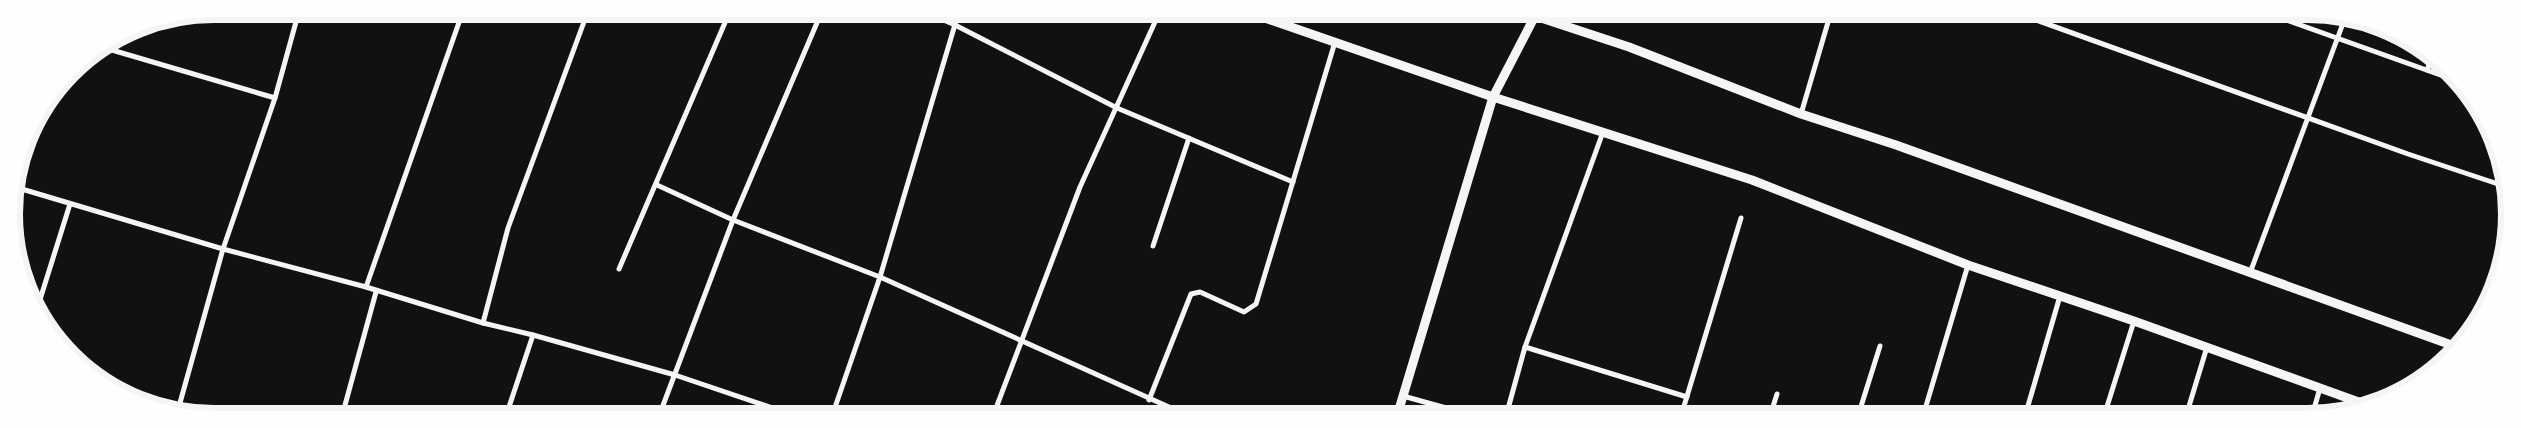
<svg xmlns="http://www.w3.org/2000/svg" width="2521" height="428" font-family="Poppins,sans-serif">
  <rect width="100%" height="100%" fill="#111"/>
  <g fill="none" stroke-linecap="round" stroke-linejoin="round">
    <g stroke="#f5f5f5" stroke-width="5">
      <polyline points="923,11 955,25 1117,108 1293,182"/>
      <polyline points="2014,12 2408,154 2504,186"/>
      <polyline points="2264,12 2460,82"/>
      <polyline points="105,48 275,98"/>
      <polyline points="2427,70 2431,59"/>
      <polyline points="1801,114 1831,12"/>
      <polyline points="657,185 733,220 880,277 1189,416"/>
      <polyline points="15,187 223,249 366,287 483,323 533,335 675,375 796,416"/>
      <polyline points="1153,246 1189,138"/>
      <polyline points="619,269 730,11"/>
      <polyline points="2250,273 2345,18"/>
      <polyline points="366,287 463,11"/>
      <polyline points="38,306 70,204"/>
      <polyline points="483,323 508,228 588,11"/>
      <polyline points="1525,347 1603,132"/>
      <polyline points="2446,361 2451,345"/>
      <polyline points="1403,396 1475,416"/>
      <polyline points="1149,400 1191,294 1200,292 1244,312 1256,304 1335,42"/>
      <polyline points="178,410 223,249 275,98 299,11"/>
      <polyline points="342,416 376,292"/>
      <polyline points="506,416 533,335"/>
      <polyline points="659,416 733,220 822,11"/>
      <polyline points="832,416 880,277 959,11"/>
      <polyline points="993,416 1080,187 1160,11"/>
      <polyline points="1506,416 1525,347 1687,397"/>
      <polyline points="1681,416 1741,218"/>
      <polyline points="1770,416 1777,394"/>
      <polyline points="1858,416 1880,346"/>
      <polyline points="1923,416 1968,265"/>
      <polyline points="2025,416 2060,296"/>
      <polyline points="2104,416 2134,321"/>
      <polyline points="2186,416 2207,347"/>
      <polyline points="2312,416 2320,388"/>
    </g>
    <g stroke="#f5f5f5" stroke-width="9">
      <polyline points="1245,11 1493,97 1752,180 1968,265 2134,321 2367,405"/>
      <polyline points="1535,16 1629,47 1801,114 1896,145 2457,347"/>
      <polyline points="1397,416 1493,97 1537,12"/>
    </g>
  </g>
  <path d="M0 0H2521V428H0ZM214 20H2307A194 194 0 0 1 2501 214V214A194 194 0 0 1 2307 408H214A194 194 0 0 1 20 214V214A194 194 0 0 1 214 20Z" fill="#fefefe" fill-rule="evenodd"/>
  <path fill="none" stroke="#f5f5f5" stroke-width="6" d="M214 20H2307A194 194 0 0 1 2501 214V214A194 194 0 0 1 2307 408H214A194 194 0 0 1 20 214V214A194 194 0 0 1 214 20Z"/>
</svg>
